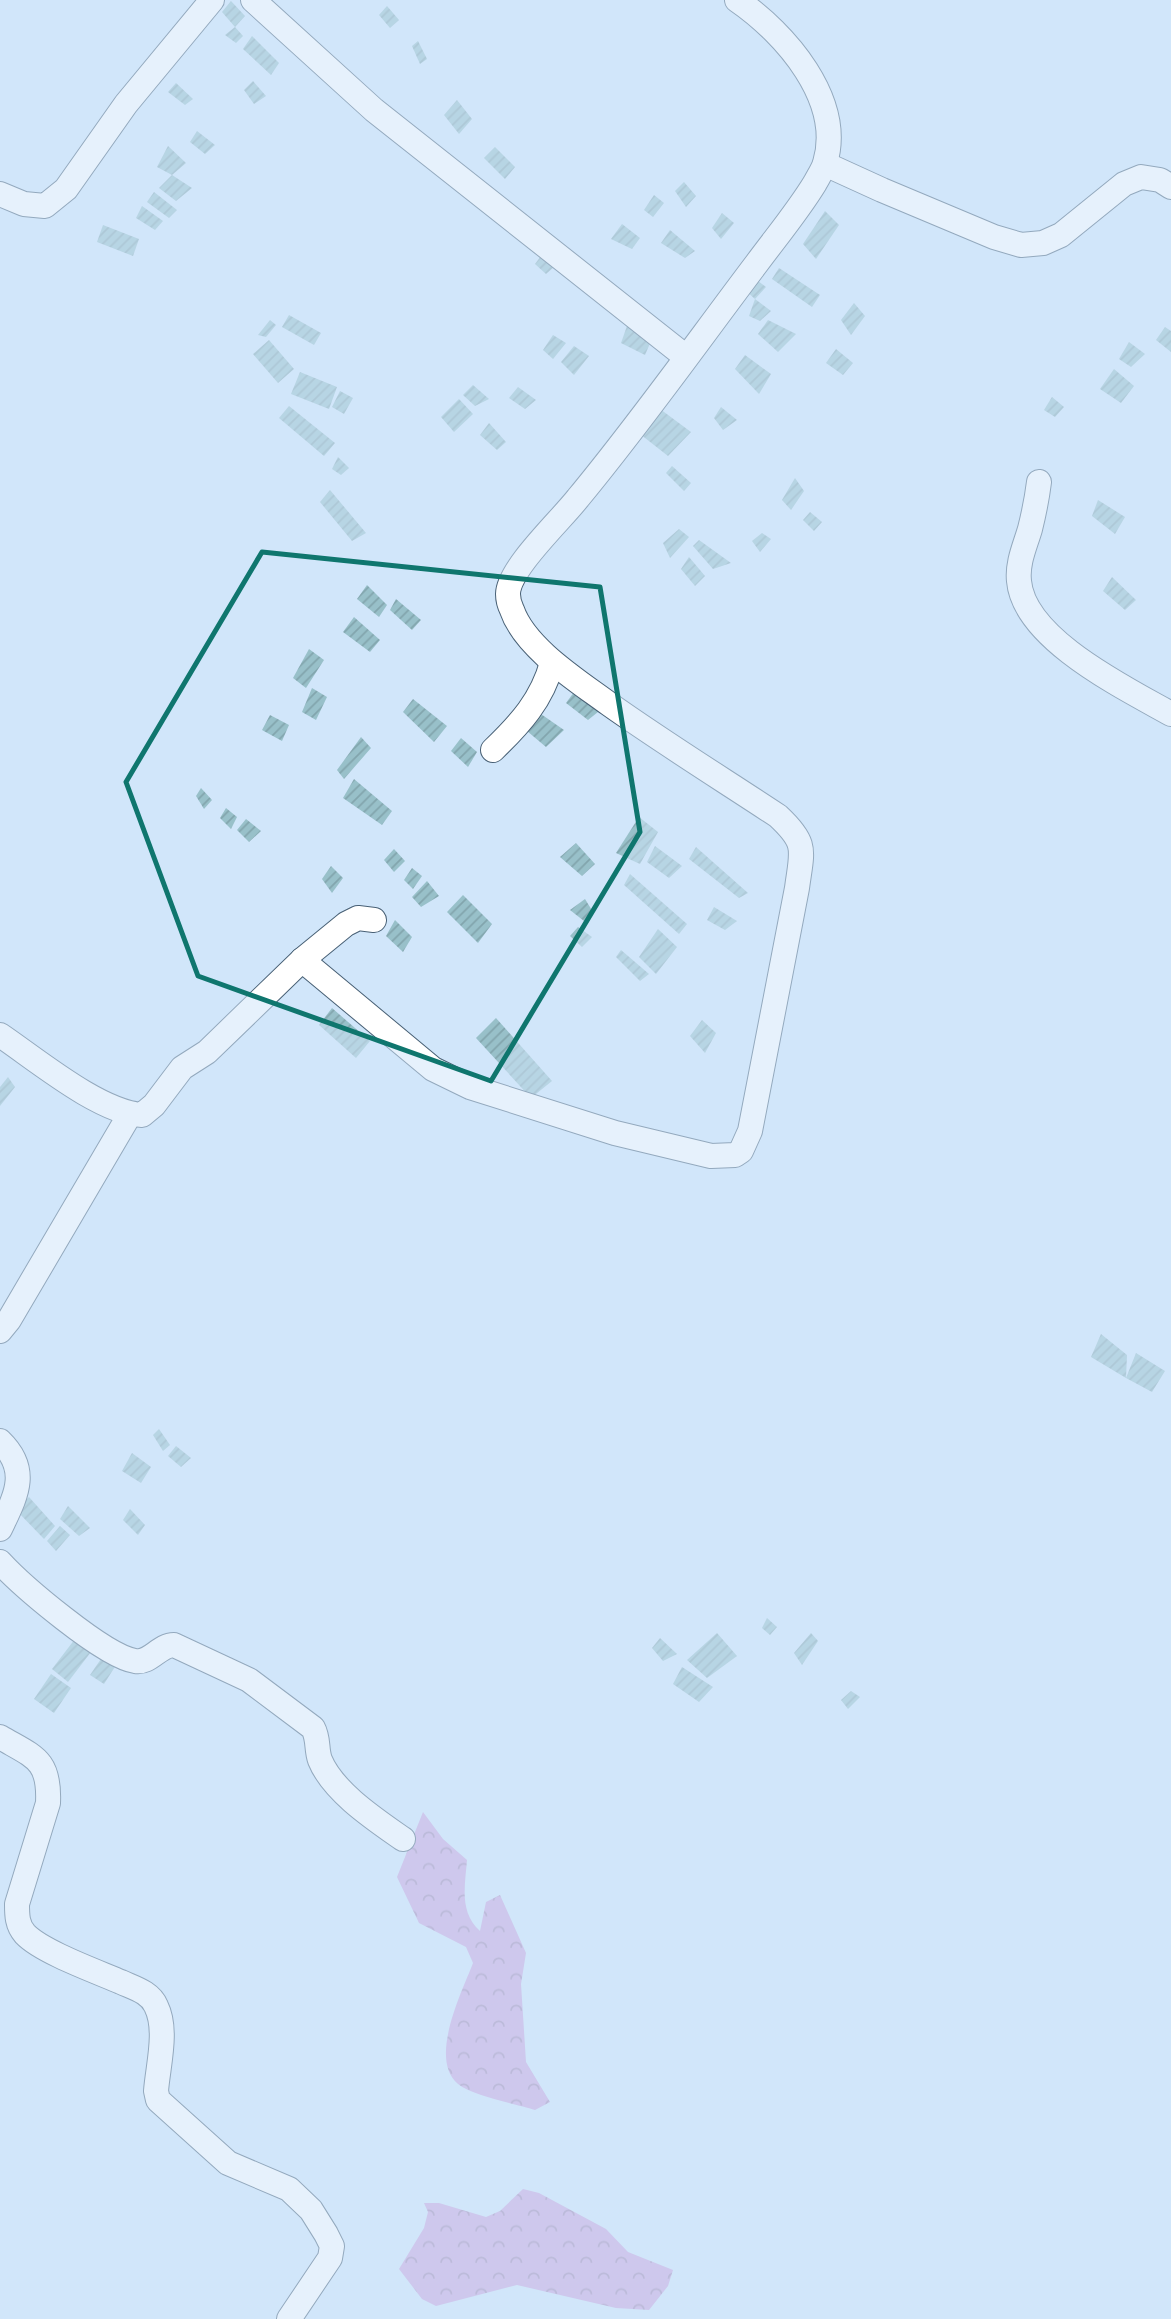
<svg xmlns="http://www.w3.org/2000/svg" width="1171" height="2319" font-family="'Roboto Serif',serif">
  <defs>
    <pattern id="forest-crowns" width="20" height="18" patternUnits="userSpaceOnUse" patternTransform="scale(1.75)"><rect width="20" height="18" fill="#c9a5dd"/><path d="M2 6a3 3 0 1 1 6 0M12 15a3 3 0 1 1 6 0" fill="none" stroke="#a286b3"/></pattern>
    <pattern id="building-hatch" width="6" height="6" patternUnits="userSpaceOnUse" patternTransform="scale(1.75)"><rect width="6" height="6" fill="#98c0c9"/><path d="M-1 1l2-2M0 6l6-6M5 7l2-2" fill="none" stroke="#82a5ad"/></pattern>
  </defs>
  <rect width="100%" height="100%" fill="#d1e6fa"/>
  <g fill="url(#forest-crowns)">
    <path d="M423 1812 443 1839 467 1860C465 1886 459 1912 480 1931L486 1902 500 1895 526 1953 521 1984 526 2062 550 2102 535 2110C516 2104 473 2096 458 2084 428 2059 462 1992 473 1963L466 1947 419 1923 397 1877Z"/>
    <polygon points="523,2189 539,2193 606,2229 628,2252 673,2270 668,2286 649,2310 616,2308 517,2285 436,2306 422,2299 399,2269 424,2228 428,2212 424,2203 439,2203 486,2217 500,2211"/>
  </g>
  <g fill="url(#building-hatch)">
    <polygon points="231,1 245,16 235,27 222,12"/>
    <polygon points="387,6 399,20 390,28 379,15"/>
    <polygon points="235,27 243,36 236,43 225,35"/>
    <polygon points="252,36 279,63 271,75 243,49"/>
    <polygon points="418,41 427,59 420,64 412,46"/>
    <polygon points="253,81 266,96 254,104 244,90"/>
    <polygon points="176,83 193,99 185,105 168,92"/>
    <polygon points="457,100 472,119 459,134 444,115"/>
    <polygon points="197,131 215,145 205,154 190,142"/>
    <polygon points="168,146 186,163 172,175 157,167"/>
    <polygon points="495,147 515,167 505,179 484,158"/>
    <polygon points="172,175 192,188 176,201 159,188"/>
    <polygon points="684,182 696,196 686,207 675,191"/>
    <polygon points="154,192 177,210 169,218 147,202"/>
    <polygon points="654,195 664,203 653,217 644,210"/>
    <polygon points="142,206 163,221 155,230 136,218"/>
    <polygon points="825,211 839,225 816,259 803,244"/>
    <polygon points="722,213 734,223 721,239 712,228"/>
    <polygon points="622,224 640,238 632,249 611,239"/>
    <polygon points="103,225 139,239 133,256 97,242"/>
    <polygon points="670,230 695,251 685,258 661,243"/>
    <polygon points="541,256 554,267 546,274 535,264"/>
    <polygon points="779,268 820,295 812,307 772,279"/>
    <polygon points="754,278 766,287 755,299 745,290"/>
    <polygon points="755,299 771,311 760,321 749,316"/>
    <polygon points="854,303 865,316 851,335 841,320"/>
    <polygon points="289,315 321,333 314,345 282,327"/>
    <polygon points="270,320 276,325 266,337 258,335"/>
    <polygon points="768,320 796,334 778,352 758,334"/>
    <polygon points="627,326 651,341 645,355 621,343"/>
    <polygon points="1165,327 1171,331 1171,352 1156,340"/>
    <polygon points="553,335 566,343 553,359 543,350"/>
    <polygon points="269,340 294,369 278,383 253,354"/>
    <polygon points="1129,342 1145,354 1131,367 1119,359"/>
    <polygon points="574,346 589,356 574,375 561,362"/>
    <polygon points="836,349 853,363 843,375 826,363"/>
    <polygon points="745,355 771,374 759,394 735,369"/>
    <polygon points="1114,369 1134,386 1121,403 1100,389"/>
    <polygon points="300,372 337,387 329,409 291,394"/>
    <polygon points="473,385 489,399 475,406 463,395"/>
    <polygon points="518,387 536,400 525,409 509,398"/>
    <polygon points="340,391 353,398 344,414 332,407"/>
    <polygon points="1052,397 1064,407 1055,417 1044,410"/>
    <polygon points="459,399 473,414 454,432 441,417"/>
    <polygon points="289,406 335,443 324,456 279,418"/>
    <polygon points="721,407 737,420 723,430 714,418"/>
    <polygon points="660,409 691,432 668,456 640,434"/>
    <polygon points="489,423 506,442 497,450 480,435"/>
    <polygon points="338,457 349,468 341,475 332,469"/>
    <polygon points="672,466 691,483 684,491 666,473"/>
    <polygon points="795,478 804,491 791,510 782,500"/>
    <polygon points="330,490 366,533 352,541 320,502"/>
    <polygon points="1098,500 1125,517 1115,534 1092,516"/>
    <polygon points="810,512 822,522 814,531 803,520"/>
    <polygon points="679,529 689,537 670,558 663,543"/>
    <polygon points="762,533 771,539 760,552 752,541"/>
    <polygon points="699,540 731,563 713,569 693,546"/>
    <polygon points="689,557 705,576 695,586 681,569"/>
    <polygon points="1112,577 1136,600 1125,610 1103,591"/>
    <polygon points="367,585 387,605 379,617 357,599"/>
    <polygon points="396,599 421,620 412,630 390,610"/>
    <polygon points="354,617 380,640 370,652 343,632"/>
    <polygon points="309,649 324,660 306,688 293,678"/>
    <polygon points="312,688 327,697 316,720 302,712"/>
    <polygon points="577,688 603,708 588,720 566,703"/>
    <polygon points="413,699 447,726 434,742 403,712"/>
    <polygon points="538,712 564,730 546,747 527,731"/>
    <polygon points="270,715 289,725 282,741 262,730"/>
    <polygon points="361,737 371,748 344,779 337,770"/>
    <polygon points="461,738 477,752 468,767 451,751"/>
    <polygon points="354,779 392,811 382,825 343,798"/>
    <polygon points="201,788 212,800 204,809 196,796"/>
    <polygon points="226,808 237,817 231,829 220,818"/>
    <polygon points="639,817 658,832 640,864 616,853"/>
    <polygon points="246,819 261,831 249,842 237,830"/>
    <polygon points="576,843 595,864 582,876 560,857"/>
    <polygon points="655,846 682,866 669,878 647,862"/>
    <polygon points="696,847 748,893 739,898 689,859"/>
    <polygon points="394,849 405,861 394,872 384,860"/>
    <polygon points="331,866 343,878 332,893 322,879"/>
    <polygon points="412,868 422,876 413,889 404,880"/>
    <polygon points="630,874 687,924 679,934 624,885"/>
    <polygon points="427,881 439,896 421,907 412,897"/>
    <polygon points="463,895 492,924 478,943 447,912"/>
    <polygon points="585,899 593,912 584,921 570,910"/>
    <polygon points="714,907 737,921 725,930 707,920"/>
    <polygon points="395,920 412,937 403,952 386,936"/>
    <polygon points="578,927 592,937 582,947 570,936"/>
    <polygon points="658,929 677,947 656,974 639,957"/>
    <polygon points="621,950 649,974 640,981 616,957"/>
    <polygon points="332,1008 370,1041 356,1058 319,1025"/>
    <polygon points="496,1018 552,1081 531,1098 476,1038"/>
    <polygon points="702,1020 716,1033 705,1053 690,1036"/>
    <polygon points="8,1077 15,1087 0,1106 0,1087"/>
    <polygon points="1101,1334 1127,1355 1126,1378 1136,1353 1165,1371 1152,1392 1126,1378 1091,1357"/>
    <polygon points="159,1429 170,1445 163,1451 153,1435"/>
    <polygon points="176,1446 191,1458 181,1467 168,1456"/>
    <polygon points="132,1453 151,1467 141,1483 122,1471"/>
    <polygon points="29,1497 55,1526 44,1539 16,1510"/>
    <polygon points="68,1506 90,1528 79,1536 60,1519"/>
    <polygon points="130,1509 145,1525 138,1535 123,1520"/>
    <polygon points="60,1526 70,1535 56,1551 47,1541"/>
    <polygon points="767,1618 777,1627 770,1635 762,1628"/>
    <polygon points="717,1633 737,1656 707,1678 687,1660"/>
    <polygon points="811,1633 818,1641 802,1665 794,1653"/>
    <polygon points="660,1638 677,1654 663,1661 652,1648"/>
    <polygon points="75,1639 91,1652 68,1682 52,1669"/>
    <polygon points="105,1653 118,1662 104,1684 90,1675"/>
    <polygon points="682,1667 713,1687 699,1702 673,1684"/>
    <polygon points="51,1674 71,1688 54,1713 34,1699"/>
    <polygon points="851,1691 860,1697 848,1709 841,1700"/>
  </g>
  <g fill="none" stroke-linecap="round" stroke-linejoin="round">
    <g stroke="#486075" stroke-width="26">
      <g id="minor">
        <polyline points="253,0 374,110 686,357"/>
        <polyline points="825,164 882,190 994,237 1021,245 1043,243 1061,235 1124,184 1141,177 1160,180 1171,187"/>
        <polyline points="0,194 24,204 45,206 66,189 126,104 212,0"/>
        <path d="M1039 482C1037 498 1034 513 1030 529 1025 546 1017 563 1019 581 1024 639 1125 688 1171 714"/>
        <path d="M493 750C520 724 542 700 552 663"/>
        <path d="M302 960 433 1069 470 1087 615 1133 711 1156 735 1155 741 1151 750 1131 797 888C802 850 808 844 778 816 722 779 664 743 609 704 578 681 525 648 512 610 510 606 508 599 508 594 508 569 562 519 578 498 641 422 698 341 757 263 777 236 798 211 815 183 818 177 823 170 825 163 844 100 785 33 737 0"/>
        <path d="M0 1035C37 1060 99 1112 142 1115L154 1105 182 1068 207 1052 302 960 346 924 358 918 374 920"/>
        <polyline points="0,1331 9,1320 130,1114"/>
        <path d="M0 1441C31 1471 15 1497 0 1529"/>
        <path d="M0 1562C22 1586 104 1656 135 1661 150 1664 159 1645 174 1645L249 1680 313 1728C319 1739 316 1749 320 1760 333 1792 376 1820 403 1839"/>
        <path d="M0 1737C34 1757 50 1759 48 1803L17 1904C17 1915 17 1925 25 1934 42 1952 98 1972 121 1982 134 1988 150 1992 156 2006 168 2030 158 2065 156 2091L158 2100 228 2163 289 2189 311 2210 326 2234 332 2246 330 2258 289 2319"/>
      </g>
    </g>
    <use href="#minor" stroke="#fff" stroke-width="24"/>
  </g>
  <path d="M0 0H1171V2319H0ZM262 552 600 587 640 832 491 1081 198 976 126 782Z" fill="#d1e6fa" fill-opacity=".55" fill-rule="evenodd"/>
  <path fill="none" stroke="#0f766e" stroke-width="5" stroke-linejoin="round" d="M262 552 600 587 640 832 491 1081 198 976 126 782Z"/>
</svg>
